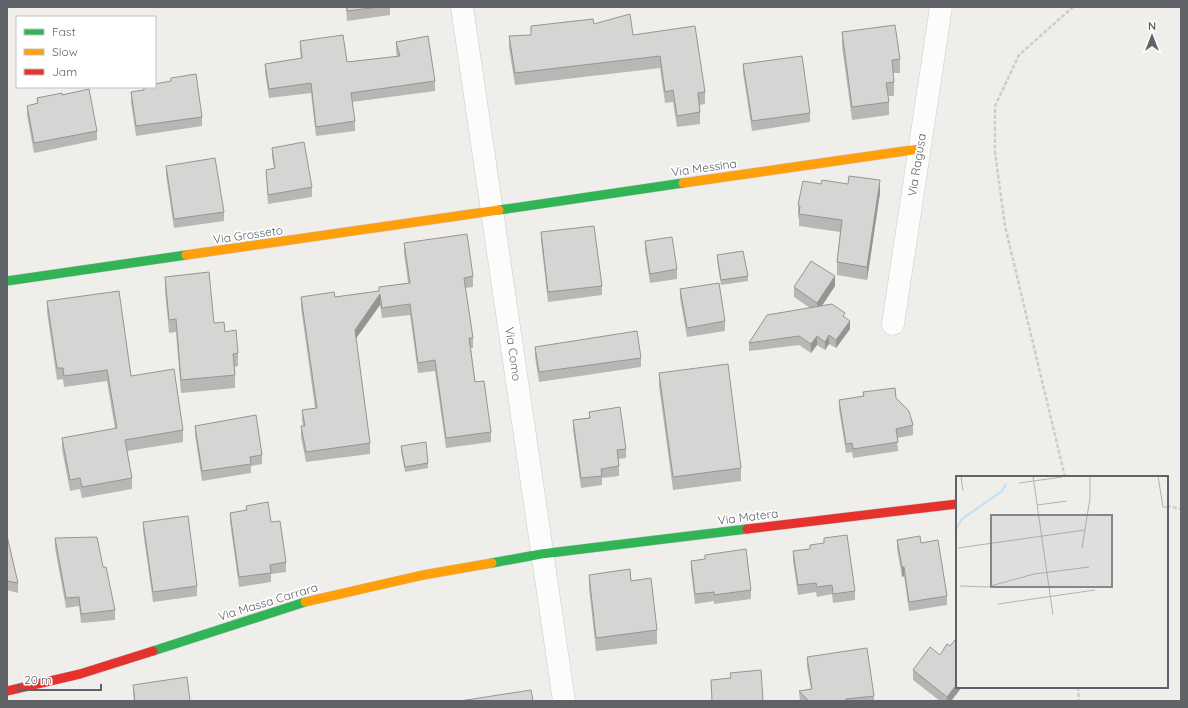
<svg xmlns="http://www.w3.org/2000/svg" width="1188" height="708" font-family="Quicksand,sans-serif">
  <rect width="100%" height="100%" fill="#efeeea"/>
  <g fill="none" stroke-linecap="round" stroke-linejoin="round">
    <g stroke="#cbcccc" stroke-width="23">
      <g id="street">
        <polyline points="462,7 564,701"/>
        <polyline points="893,324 941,7"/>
      </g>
    </g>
    <g stroke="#cacacb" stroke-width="10">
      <g id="fast">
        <polyline points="499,210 683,183"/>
        <polyline points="7,281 186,255"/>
        <polyline points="492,563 541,554 747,529"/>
        <polyline points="153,651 305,602"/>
      </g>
    </g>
    <g stroke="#cacacb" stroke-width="10">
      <g id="slow">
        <polyline points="683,183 919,149"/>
        <polyline points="186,255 499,210"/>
        <polyline points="305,602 423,575 492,563"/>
      </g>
    </g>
    <g stroke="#cacacb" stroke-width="10">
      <g id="jam">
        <polyline points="747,529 957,504"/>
        <polyline points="7,691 80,674 153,651"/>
      </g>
    </g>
    <g stroke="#cacfcc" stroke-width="2.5" stroke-dasharray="4 2" stroke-linecap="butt">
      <polyline points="1065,477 1005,226 995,152 995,106 1019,55 1073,7"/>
      <polyline points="1167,506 1181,509"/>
      <polyline points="1078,687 1079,701"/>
    </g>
    <use href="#street" stroke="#fdfcfc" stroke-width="22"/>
    <use href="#fast" stroke="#30b455" stroke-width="9"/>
    <use href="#slow" stroke="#ff9f0a" stroke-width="9"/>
    <use href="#jam" stroke="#e5322d" stroke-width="9"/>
  </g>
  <g fill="#b8b7b5">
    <polygon points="346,7 390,7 390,15 347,21"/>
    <polygon points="594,24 633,35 705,92 705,104 699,105 700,112 700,124 677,127 673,102 665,103 660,68 515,85 509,48 509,36 531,35 531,26"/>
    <polygon points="842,32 900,59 900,73 893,73 894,82 894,96 888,96 889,102 889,115 852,120 842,46"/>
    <polygon points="300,41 347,62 397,57 396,51 396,42 435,81 435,91 352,102 355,121 355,131 316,136 311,93 269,98 265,73 265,64 301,58 300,50"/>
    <polygon points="743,64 810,113 810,122 752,131 743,73"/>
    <polygon points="171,78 202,117 202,126 136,136 131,102 131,92 144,90 144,87 171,81"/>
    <polygon points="62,95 97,131 97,140 34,153 27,115 27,106 37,103 37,98"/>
    <polygon points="272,148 312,187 312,197 268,204 266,170 274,168 272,157"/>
    <polygon points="166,166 224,212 224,221 174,228 166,175"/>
    <polygon points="880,193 867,280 837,275 837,262 840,232 799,226 799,218 798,218 798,205"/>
    <polygon points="541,232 602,286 602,295 548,302 541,241"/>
    <polygon points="645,241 677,269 677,279 650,283 645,250"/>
    <polygon points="404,243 473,276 473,287 465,288 473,338 473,348 471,348 475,382 491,432 491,442 446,448 435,371 418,373 410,315 382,318 380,305 356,338 370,443 370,454 306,462 301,437 301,426 303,426 302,420 302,410 315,408 301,307 301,297 335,297 379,291 379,287 408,283 404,253"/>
    <polygon points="717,255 748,276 748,281 721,285 717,260"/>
    <polygon points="165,277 214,323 225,332 238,353 238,366 234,367 235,375 235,388 181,393 176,332 169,333 165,290"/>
    <polygon points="835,286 822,306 845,317 850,329 836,348 829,344 825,350 817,345 811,353 799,345 749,351 749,343 810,308 794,297 794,287"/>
    <polygon points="680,289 725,321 725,331 687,337 680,298"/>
    <polygon points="47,301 131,376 183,430 183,442 127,451 132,478 132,489 82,498 80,489 70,491 62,449 62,438 115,429 107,381 64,387 63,379 57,380 47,312"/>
    <polygon points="535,347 641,358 641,367 539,382 535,357"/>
    <polygon points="659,373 741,468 741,481 673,490 659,386"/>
    <polygon points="863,392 896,398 913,425 913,435 897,438 898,451 853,458 852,452 846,453 839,409 839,400 863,396"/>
    <polygon points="589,412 626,449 626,458 618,459 619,466 619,476 602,478 602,485 581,488 573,430 573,420 589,418"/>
    <polygon points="195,426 262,455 262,464 251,466 251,473 202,481 195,435"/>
    <polygon points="401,446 428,463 428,468 405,472 401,451"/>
    <polygon points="246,506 271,522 286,562 286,572 271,574 271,582 239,587 230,522 230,513 246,510"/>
    <polygon points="143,522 197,586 197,596 153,602 143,531"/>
    <polygon points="7,536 18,583 18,593 7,590"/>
    <polygon points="55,538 103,567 115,610 115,620 81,623 79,606 66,608 55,548"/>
    <polygon points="824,538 855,591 855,600 833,603 832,594 817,597 816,592 798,595 793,561 793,551 810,549 810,545 824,543"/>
    <polygon points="897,540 921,543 947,596 947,605 909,611 904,576 902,577 897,549"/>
    <polygon points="705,555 751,590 751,599 714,604 714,601 695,604 691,570 691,561 705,559"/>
    <polygon points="589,575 631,581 657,630 657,644 596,651 589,588"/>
    <polygon points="807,657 874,696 874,701 800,701 799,691 811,689 807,666"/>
    <polygon points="913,670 957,687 962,687 951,701 940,701 913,680"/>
    <polygon points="133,685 190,701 134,701 133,694"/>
    <polygon points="977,687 991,687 977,689"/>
  </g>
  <g fill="#969594">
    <polygon points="880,180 880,193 867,280 867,267"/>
    <polygon points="835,276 835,286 817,313 817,303"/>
    <polygon points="380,294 380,305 355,340 355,330"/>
    <polygon points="850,321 850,329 836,348 836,340"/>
    <polygon points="829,335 829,344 825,350 825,342"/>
    <polygon points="817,336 817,345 811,353 811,344"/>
    <polygon points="902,567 904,567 904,576 902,577"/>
    <polygon points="957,684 957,687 962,687 951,701 947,701 947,697"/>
  </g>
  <g fill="#d6d5d3" stroke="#969594">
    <polygon points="347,7 379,7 347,11"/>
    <polygon points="630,14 633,35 695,26 705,92 698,93 700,112 677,116 673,90 665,92 660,56 515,73 509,36 531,35 531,26 593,19 594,24"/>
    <polygon points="895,25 900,59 892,60 894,82 886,83 889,102 852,107 842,32"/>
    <polygon points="343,35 347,62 400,56 396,42 428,36 435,81 351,93 355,121 316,127 311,83 269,89 265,64 302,58 300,41"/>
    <polygon points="802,56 810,113 752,121 743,64"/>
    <polygon points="196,74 202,117 136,126 131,92 144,90 144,87 155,87 155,84 171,81 171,78"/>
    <polygon points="89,89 97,131 34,143 27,106 38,103 37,98 62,93 62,95"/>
    <polygon points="304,142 312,187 268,195 266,170 275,168 272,148"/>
    <polygon points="215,158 224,212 174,219 166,166"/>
    <polygon points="849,176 880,180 867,267 837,262 842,220 799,214 800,206 798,205 803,181 821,184 822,180 848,184"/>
    <polygon points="594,226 602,286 548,292 541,232"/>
    <polygon points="467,234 473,276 464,278 473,338 469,338 475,382 484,381 491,432 446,438 435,360 418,363 410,304 382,308 380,294 355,330 370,443 306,452 301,426 305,426 302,410 317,408 301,297 334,292 335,297 379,291 379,287 410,283 404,243"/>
    <polygon points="672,237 677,269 650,274 645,241"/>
    <polygon points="743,251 748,276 721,280 717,255"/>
    <polygon points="811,261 835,276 817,303 794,287"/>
    <polygon points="209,272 214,323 224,322 225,332 236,330 238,353 233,354 235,375 181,380 176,319 169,320 165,277"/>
    <polygon points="719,283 725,321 687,328 680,289"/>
    <polygon points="119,291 131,376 174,369 183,430 125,440 132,478 82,487 80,478 70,480 62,438 117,428 107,370 64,376 63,368 57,368 47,301"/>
    <polygon points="832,304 845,313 843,316 850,321 836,340 829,335 825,342 817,336 811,344 799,336 749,343 767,315"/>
    <polygon points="637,331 641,358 539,372 535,347"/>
    <polygon points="728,364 741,468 673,477 659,373"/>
    <polygon points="895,388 896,398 909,411 913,425 896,429 898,442 853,449 852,443 846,444 839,400 864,396 863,392"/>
    <polygon points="620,407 626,449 617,450 619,466 601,469 602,476 581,478 573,420 590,418 589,412"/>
    <polygon points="256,415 262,455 250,457 251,464 202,471 195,426"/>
    <polygon points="426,442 428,463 405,467 401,446"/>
    <polygon points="268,502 271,522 280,521 286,562 270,565 271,573 239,577 230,513 247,510 246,506"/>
    <polygon points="188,516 197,586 153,592 143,522"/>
    <polygon points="847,535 855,591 833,594 832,585 817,587 816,583 798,585 793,551 810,549 810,545 824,543 824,538"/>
    <polygon points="7,536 18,583 7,581"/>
    <polygon points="920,536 921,543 938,540 947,596 909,602 904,567 902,567 897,540"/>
    <polygon points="97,537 103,567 106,567 115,610 81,614 79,597 66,598 55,538"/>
    <polygon points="746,549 751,590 714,595 714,592 695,594 691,561 705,559 705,555"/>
    <polygon points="630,569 631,581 651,578 657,630 596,638 589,575"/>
    <polygon points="955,640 957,642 957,684 947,697 913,670 930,647 940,655 947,644 950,646"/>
    <polygon points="867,648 874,696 846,699 844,701 809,701 799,691 812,689 807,657"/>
    <polygon points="761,670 763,701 712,701 711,680 731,678 730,673"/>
    <polygon points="187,677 190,701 135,701 133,685"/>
    <polygon points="531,690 533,701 460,701"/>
  </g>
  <g text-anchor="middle" stroke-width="3.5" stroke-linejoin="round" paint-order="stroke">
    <g font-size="12" fill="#5f6368" stroke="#fff">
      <text transform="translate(917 165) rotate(-81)" y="4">Via Ragusa</text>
      <text transform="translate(704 168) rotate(-8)" y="4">Via Messina</text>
      <text transform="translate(248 235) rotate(-8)" y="4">Via Grosseto</text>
      <text transform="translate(513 354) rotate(82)" y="4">Via Como</text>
      <text transform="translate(748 517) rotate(-7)" y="4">Via Matera</text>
      <text transform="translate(268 602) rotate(-17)" y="4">Via Massa Carrara</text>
    </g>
  </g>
  <g transform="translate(956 476)">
    <rect width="212" height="212" fill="#efeeea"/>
    <path fill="none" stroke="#bfe0f9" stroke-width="2" d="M0 53 6 43 46 15 50 8"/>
    <path fill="none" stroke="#b1b2b2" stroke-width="1" d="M5 0 7 15M77 0 97 139M202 0 207 31H212M63 7 106 1M81 29 111 25M2 72 129 54M126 72 134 22V0M4 110 31 111 78 98 133 91M42 128 139 114"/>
    <path fill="#84888a" fill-opacity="0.15" stroke="#84888a" stroke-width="2" d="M35 39H156V111H35Z"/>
    <rect width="212" height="212" fill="none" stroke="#5f6368" stroke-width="2"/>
  </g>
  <rect width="1188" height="708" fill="none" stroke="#5f6368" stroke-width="16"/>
  <rect x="16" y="16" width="140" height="72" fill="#ffffff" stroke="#bfc1c3"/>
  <rect x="24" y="29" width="20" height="6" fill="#30b455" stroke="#bfc1c3"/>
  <text x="52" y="36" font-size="12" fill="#5f6368">Fast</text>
  <rect x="24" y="49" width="20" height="6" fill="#ff9f0a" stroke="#bfc1c3"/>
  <text x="52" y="56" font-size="12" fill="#5f6368">Slow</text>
  <rect x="24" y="69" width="20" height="6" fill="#e5322d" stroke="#bfc1c3"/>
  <text x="52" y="76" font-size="12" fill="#5f6368">Jam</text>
  <g transform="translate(1152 36)" stroke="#ffffff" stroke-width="3" paint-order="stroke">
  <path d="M0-3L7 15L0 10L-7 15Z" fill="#5f6368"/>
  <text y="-6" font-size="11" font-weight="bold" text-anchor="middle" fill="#5f6368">N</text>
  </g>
  <path d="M18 684v6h83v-6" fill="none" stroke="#5f6368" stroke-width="2"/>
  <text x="24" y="684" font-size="12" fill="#5f6368" stroke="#ffffff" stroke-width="3" paint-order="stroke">20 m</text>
</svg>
